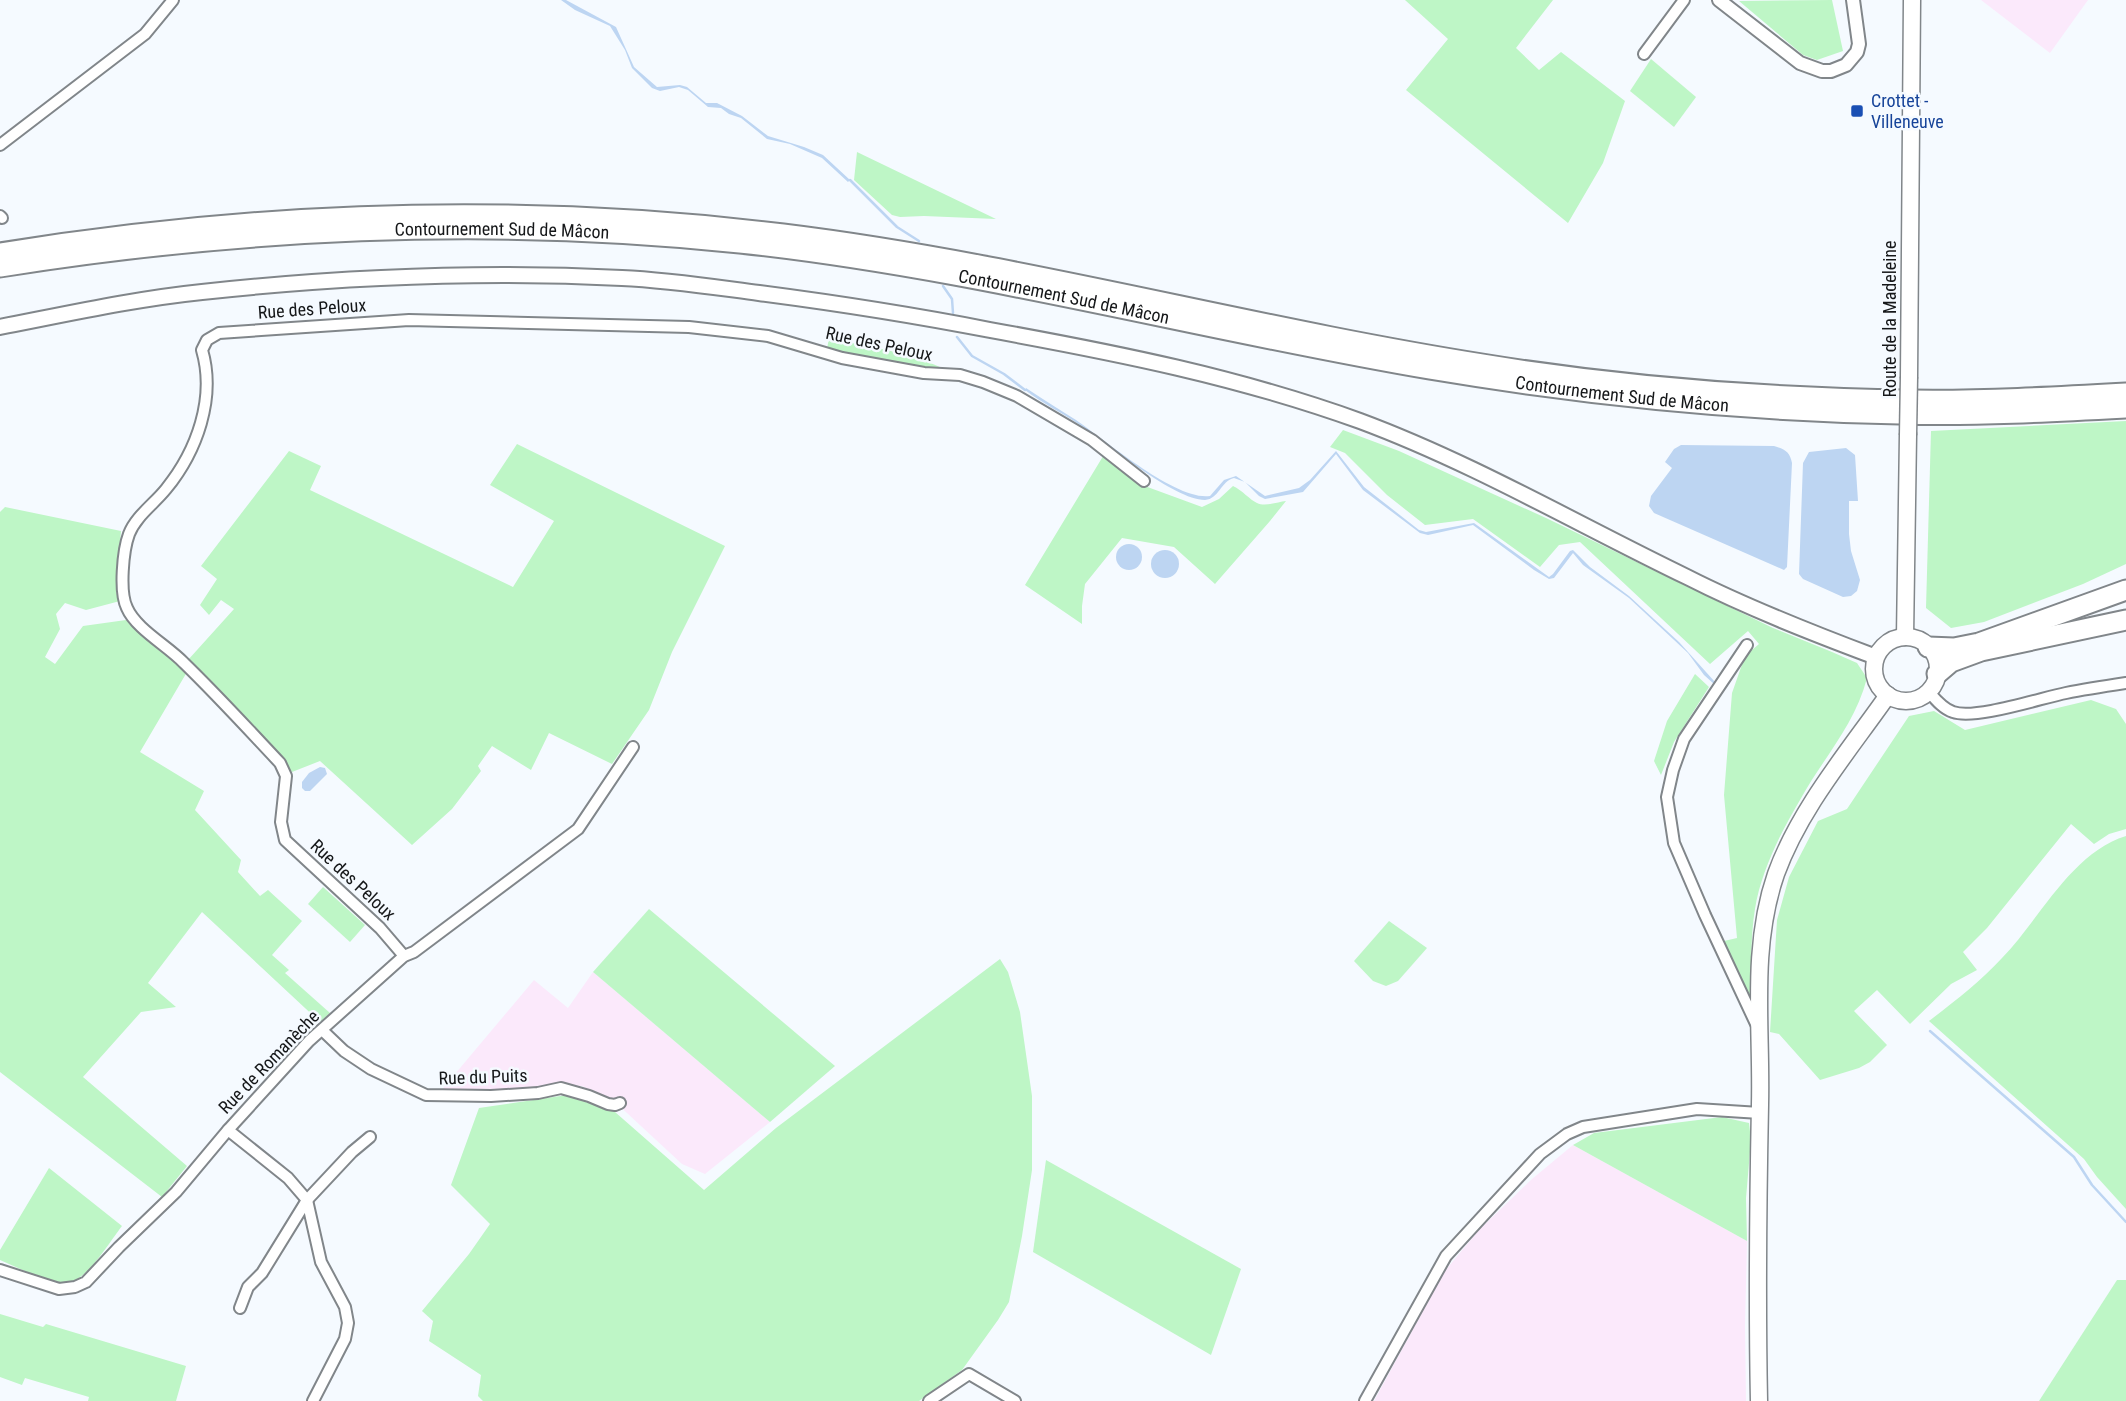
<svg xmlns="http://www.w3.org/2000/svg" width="2126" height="1401" font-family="'Roboto Condensed',sans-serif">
  <rect width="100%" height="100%" fill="#f5faff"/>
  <g fill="#fbe9fb">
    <polygon points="1981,0 2088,0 2050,53"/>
    <polygon points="593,972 770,1122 705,1174 682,1164 614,1101 582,1086 547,1087 503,1092 439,1093 534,980 568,1008"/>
    <polygon points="1573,1145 1747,1241 1745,1326 1746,1401 1374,1401 1444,1272 1479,1230 1532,1179"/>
  </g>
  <g fill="#bef6c6">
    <polygon points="1405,0 1553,0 1516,48 1539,70 1561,52 1625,101 1603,163 1568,223 1406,90 1448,39"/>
    <polygon points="1832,0 1843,51 1817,60 1803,55 1739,1"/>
    <polygon points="1651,59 1696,97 1674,127 1630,91"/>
    <polygon points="857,152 996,219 924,216 900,217 892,215 854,180"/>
    <path d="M829 338C868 347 912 352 948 371 908 368 865 361 827 349Z"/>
    <polygon points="2126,421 2126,564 2083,584 1984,622 1951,628 1926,608 1931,431"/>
    <path d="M1343 430 1399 451 1546 518 1773 628 1832 652 1857 663 1867 678C1855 725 1823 758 1800 800 1781 832 1761 871 1755 909 1750 938 1752 970 1750 1000L1724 941 1737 938 1724 795 1732 693 1745 656 1759 644 1748 631 1710 664 1580 542 1559 545 1540 567 1473 519 1425 525 1387 495 1345 453 1330 447Z"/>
    <polygon points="517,444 725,546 672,652 649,710 612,764 549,733 531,770 492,746 478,766 481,771 452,809 412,845 320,761 292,772 188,660 234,609 221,600 209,615 200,605 217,579 201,566 289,451 321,466 310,490 513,587 554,521 490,485"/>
    <path d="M1105 453 1142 485 1202 507 1219 499 1233 486C1242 490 1250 500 1257 503 1265 507 1277 502 1286 501L1270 521 1215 584 1174 547 1122 538 1085 584 1082 606V624L1025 585Z"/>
    <polygon points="5,507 121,531 116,592 120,601 86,610 65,603 56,614 60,629 45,657 55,664 83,626 126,620 147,635 187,672 140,752 204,791 195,810 241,860 238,872 260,896 268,890 302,921 272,955 289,970 285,973 330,1013 320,1022 202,912 148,983 176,1007 141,1012 83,1077 187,1166 162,1197 0,1072 0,512"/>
    <polygon points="1695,674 1709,687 1674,742 1661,775 1654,761 1667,721"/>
    <polygon points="2091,700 2116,709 2126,724 2126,829 2109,834 2094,844 2071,824 1987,928 1963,952 1977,970 1951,984 1910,1024 1877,990 1854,1011 1887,1045 1870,1062 1859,1068 1820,1080 1779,1034 1770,1032 1777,920 1789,877 1818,821 1847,809 1909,716 1934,711 1965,730"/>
    <path d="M2126 836V1209L2097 1177 2084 1159 1929 1021C1955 1001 1980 982 2002 958 2040 919 2071 853 2126 836Z"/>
    <polygon points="323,887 365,925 350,942 308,904"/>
    <polygon points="649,909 835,1066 770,1122 593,972"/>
    <polygon points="1389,921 1427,948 1398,981 1386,986 1373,981 1354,961"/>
    <polygon points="1000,959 1008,972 1020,1012 1032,1096 1032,1170 1022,1236 1009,1302 998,1320 962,1370 919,1401 483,1401 478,1396 481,1375 429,1341 433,1321 422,1311 469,1254 490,1224 451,1185 479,1108 567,1095 615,1112 704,1190 776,1128"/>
    <polygon points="1722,1117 1749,1123 1751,1140 1746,1198 1747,1241 1573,1145 1594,1133"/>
    <polygon points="1046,1160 1241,1269 1211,1355 1033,1252"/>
    <path d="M49 1168 122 1226C110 1241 87 1281 67 1283 49 1284 17 1267 0 1260V1250Z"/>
    <polygon points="2117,1280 2126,1280 2126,1401 2039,1401"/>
    <polygon points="0,1314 43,1327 46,1324 186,1366 176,1401 88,1401 89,1397 25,1378 22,1385 0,1377"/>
  </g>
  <g fill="#bdd5f2">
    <polygon points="561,0 566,0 616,27 634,67 657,87 680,85 687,87 706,103 717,103 742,116 768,136 804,147 823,155 850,180 848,182 822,158 790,144 767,139 741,118 729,114 721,108 708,107 688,90 679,87 660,91 652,88 632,68 625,50 610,26 575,10"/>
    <path d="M1026 388C1042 399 1059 409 1076 420 1105 440 1176 501 1210 496L1224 480 1236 476 1265 496 1299 488 1310 480 1336 451 1364 487 1419 530 1426 532 1474 523 1549 577 1553 574 1570 551 1573 550 1590 567 1629 596 1679 642 1715 682 1714 684 1704 675 1688 653 1629 598 1583 565 1573 553 1554 578 1549 579 1534 570 1473 525 1428 535 1420 533 1363 490 1336 454 1303 492 1265 499 1259 496 1245 482 1234 478C1221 481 1219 499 1205 500 1174 500 1107 443 1080 425 1062 413 1042 403 1025 390Z"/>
    <path d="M1681 445 1774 446C1785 449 1790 452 1792 463L1787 567 1784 570 1654 513 1649 506 1651 496 1672 468 1665 462 1674 449Z"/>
    <polygon points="1846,448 1855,455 1858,501 1849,501 1849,534 1851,551 1860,580 1857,591 1851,596 1843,597 1803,579 1799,574 1803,463 1809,452"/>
    <circle cx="1129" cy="557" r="13"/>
    <circle cx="1165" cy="564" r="14"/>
    <polygon points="320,767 325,768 327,774 310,791 305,791 302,788 302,782 309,773"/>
  </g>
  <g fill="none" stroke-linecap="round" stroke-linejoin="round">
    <g stroke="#bdd5f2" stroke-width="2.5">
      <polyline points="850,180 897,227 919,241"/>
      <polyline points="943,286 952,299 953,313"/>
      <polyline points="957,337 972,356 1004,374 1025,390"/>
      <polyline points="1930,1031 2074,1157 2092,1185 2126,1222"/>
    </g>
    <g stroke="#81868a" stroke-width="14">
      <g id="minor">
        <polyline points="1644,54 1684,0"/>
        <polyline points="0,145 145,34 173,0"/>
        <polyline points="0,216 2,218"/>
        <polyline points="1747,645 1684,739 1673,770 1667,797 1674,843 1705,915 1757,1026"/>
        <path d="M1928 691C1935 699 1943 709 1953 712 1975 720 2041 698 2066 693 2086 689 2106 686 2126 683"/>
        <path d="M404 956 380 928 285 840 281 822 286 776 280 763C248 729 217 695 184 663 168 646 136 629 127 608 119 592 123 550 129 534 136 516 154 504 166 489 197 451 216 398 202 350L207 340 219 333 409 320 689 327 768 336 842 358 924 373 960 375 983 382 1017 396 1092 440 1144 481"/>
        <polyline points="322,1030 344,1051 371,1069 426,1095 491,1096 538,1093 561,1088 589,1096 608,1104 615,1105 620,1103"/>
        <polyline points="228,1130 288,1178 307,1200 321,1262 345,1307 348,1323 345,1339 313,1401"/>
        <polyline points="0,1270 59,1289 75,1287 86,1282 119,1247 176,1192 228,1130 309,1041 404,956 414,952 578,829 633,747"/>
        <polyline points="240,1308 248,1287 262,1273 307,1200 352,1152 370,1137"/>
        <polyline points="929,1401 969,1374 1015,1401"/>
        <polyline points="1365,1401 1446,1256 1540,1154 1567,1134 1583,1127 1697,1109 1760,1113"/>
      </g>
    </g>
    <g stroke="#81868a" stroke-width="16">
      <polyline id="tertiary" points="1719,0 1800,63 1822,71 1831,71 1846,65 1857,52 1859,44 1853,0"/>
    </g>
    <g stroke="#81868a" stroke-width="18">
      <path id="secondary" d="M0 327C67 314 134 299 202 292 341 277 483 271 622 278 668 280 713 287 759 293 836 303 913 315 990 330 1117 353 1238 377 1360 421 1473 463 1579 525 1687 577 1748 608 1812 633 1876 657"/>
    </g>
    <g stroke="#81868a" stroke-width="19">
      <g id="primary">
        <polyline points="1909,377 1912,0"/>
        <polyline points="1905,637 1908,435"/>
        <circle cx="1906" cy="669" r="32"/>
        <path d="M1759 1401C1757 1302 1758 1203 1760 1105 1762 1027 1750 949 1776 874 1800 808 1848 752 1888 695"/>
      </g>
    </g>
    <g stroke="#81868a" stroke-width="23">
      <g id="motorway">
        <path d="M0 253C259 211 522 202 783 234 1019 263 1248 327 1482 364 1623 387 1767 398 1911 400 1982 401 2054 397 2126 393"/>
        <path id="s1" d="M0 267C245 228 493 217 740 243 973 268 1199 330 1429 369 1584 395 1742 411 1900 414 1975 416 2051 412 2126 408"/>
        <polyline points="1928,647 1954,648 1979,643 2126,590"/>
        <polyline points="1937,674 1951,662 1981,651 2126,620"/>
      </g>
    </g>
    <use href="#minor" stroke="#fff" stroke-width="10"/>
    <use href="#tertiary" stroke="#fff" stroke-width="12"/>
    <use href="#secondary" stroke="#fff" stroke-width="14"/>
    <use href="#primary" stroke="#fff" stroke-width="16"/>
    <use href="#motorway" stroke="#fff" stroke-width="19"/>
    <g stroke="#81868a" stroke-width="19" stroke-linecap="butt">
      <polyline id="primary-bridge" points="1908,435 1909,377"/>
    </g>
    <use href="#primary-bridge" stroke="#fff" stroke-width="16"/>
  </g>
  <rect fill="#1a4fb4" stroke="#f5faff" stroke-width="2.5" x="1850" y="104" width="14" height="14" rx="3.5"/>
  <g text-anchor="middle" stroke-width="5" stroke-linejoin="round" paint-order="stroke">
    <g font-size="18" fill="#164399" stroke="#f5faff" text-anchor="start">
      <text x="1871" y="107">Crottet -<tspan x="1871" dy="21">Villeneuve</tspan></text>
    </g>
    <g font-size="18" fill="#151719" stroke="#f5faff">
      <text dy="6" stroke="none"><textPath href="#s1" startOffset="504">Contournement Sud de Mâcon</textPath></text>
      <text dy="6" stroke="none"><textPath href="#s1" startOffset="1071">Contournement Sud de Mâcon</textPath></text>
      <text transform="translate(312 309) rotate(-4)" y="6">Rue des Peloux</text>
      <text transform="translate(1890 319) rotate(-90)" y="6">Route de la Madeleine</text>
      <text transform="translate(879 344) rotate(12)" y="6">Rue des Peloux</text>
      <text dy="6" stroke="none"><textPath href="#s1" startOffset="1638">Contournement Sud de Mâcon</textPath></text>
      <text transform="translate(353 880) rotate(43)" y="6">Rue des Peloux</text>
      <text transform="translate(269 1062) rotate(-46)" y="6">Rue de Romanèche</text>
      <text transform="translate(483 1077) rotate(-2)" y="6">Rue du Puits</text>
    </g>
  </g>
</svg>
